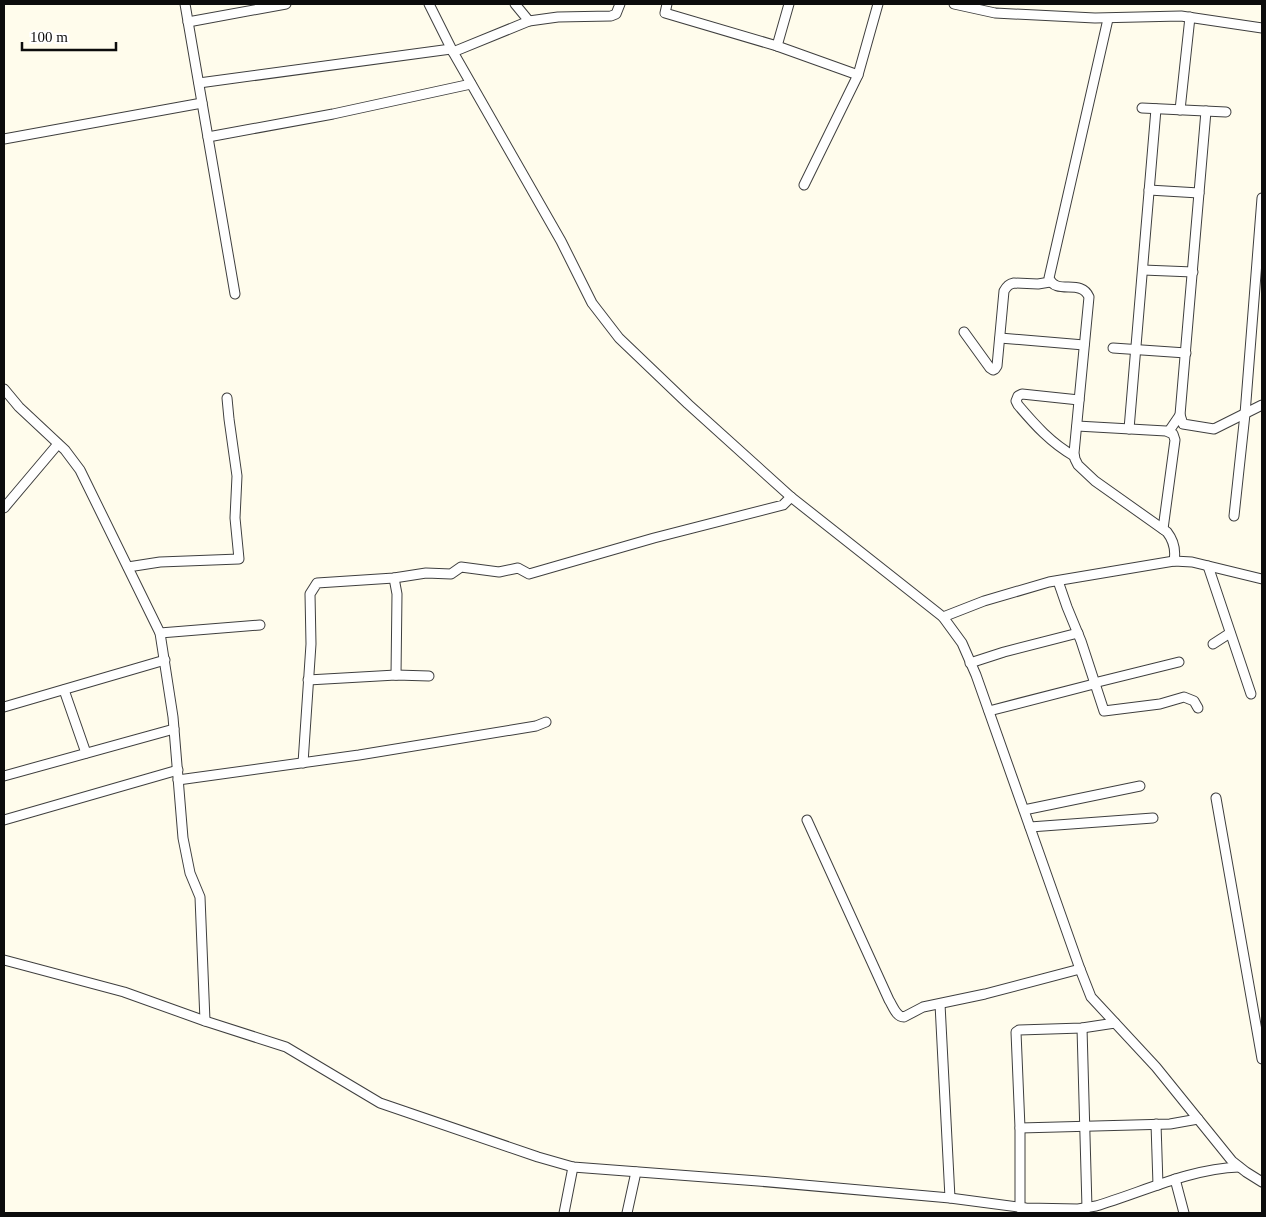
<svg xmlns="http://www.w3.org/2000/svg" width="1266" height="1217" font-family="Georgia,serif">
  <rect width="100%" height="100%" fill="#fffcec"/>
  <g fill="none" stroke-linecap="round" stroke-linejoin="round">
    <g stroke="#3f3f3f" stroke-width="11">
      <g id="minor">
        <polyline points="185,4 235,294"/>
        <polyline points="429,4 453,52 561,241 592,303 619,338 688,404 791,497 943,617 962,643 976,675 1080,969 1091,997 1156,1067 1232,1161 1246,1172 1262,1182"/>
        <polyline points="515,4 529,21"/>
        <polyline points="667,4 665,13 777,46 858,75"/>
        <polyline points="954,4 995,13 1095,18 1181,16 1262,28"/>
        <path d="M1108 19 1049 278C1056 296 1081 278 1089 297L1074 453 1075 459 1078 465 1095 481 1167 532C1174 541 1176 550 1174 561"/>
        <polyline points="188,22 286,4"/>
        <polyline points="777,46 789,4"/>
        <polyline points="453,52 529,21 558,17 611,16 616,14 620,4"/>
        <polyline points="199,83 451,49"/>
        <polyline points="1142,108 1226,112"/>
        <polyline points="1180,110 1190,17"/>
        <polyline points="208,137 333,114 471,84"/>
        <polyline points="4,139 202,103"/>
        <polyline points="804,185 858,75 878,4"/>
        <polyline points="1149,190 1199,193"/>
        <polyline points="1143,270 1193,272"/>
        <path d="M964 332 990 368 993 370 995 369 997 366 1004 291C1007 286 1009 284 1014 283L1038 284 1050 282"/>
        <polyline points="1000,338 1084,345"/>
        <polyline points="1113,348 1186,353"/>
        <polyline points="4,389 19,407 65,450 80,470 160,633 173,717 183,838 190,873 200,897 205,1021"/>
        <polyline points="1180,415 1206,111"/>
        <polyline points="1077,426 1166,431 1173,434 1175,440 1163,529"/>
        <polyline points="1129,429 1156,109"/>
        <polyline points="1169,431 1180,415 1183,424 1214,429 1262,405"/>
        <path d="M1074 456C1051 443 1035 425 1018 405L1016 401 1018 396 1022 394 1079 400"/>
        <polyline points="4,508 58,444"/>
        <polyline points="1234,516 1245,414 1262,198"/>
        <polyline points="1208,566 1251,694"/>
        <polyline points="128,567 160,562 239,559 235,518 237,476 229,419 227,398"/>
        <polyline points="394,578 397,594 396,675"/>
        <polyline points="1058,581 1067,607 1081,641 1104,711 1160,704 1184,697 1194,701 1198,708"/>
        <polyline points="943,617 984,601 1049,582 1174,561 1192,562 1262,579"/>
        <polyline points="160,633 260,625"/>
        <polyline points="1213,644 1230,633"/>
        <polyline points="970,663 1004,652 1078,633"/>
        <polyline points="308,680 396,675 429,676"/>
        <polyline points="64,690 86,753"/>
        <polyline points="4,707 165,660"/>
        <polyline points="989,711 1090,685 1098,682 1179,662"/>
        <polyline points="303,763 311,644 310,594 317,583 394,578 426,573 451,574 461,567 499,572 518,568 529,574 654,538 783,505 791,497"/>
        <polyline points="4,776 174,729"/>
        <polyline points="178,780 359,755 536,726 546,722"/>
        <polyline points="1216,798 1262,1059"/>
        <polyline points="1024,810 1140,786"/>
        <polyline points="4,820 178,770"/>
        <path d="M807 820 889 1000C893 1006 896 1017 904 1017L923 1007 985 994 1080 969"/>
        <polyline points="1030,827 1153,818"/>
        <path d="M4 960 124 992 205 1021 286 1047 380 1103 538 1157 573 1167 758 1181 950 1198 1026 1208 1078 1209 1096 1206C1143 1192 1189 1169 1239 1167"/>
        <polyline points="940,1004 950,1198"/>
        <polyline points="1082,1028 1087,1208"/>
        <polyline points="1156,1124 1158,1185"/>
        <polyline points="1020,1128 1170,1124 1198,1119"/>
        <polyline points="1175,1179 1184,1213"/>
        <polyline points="1020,1208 1020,1128 1016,1032 1019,1030 1082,1028 1115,1023"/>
        <polyline points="564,1213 573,1167"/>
        <polyline points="627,1213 636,1172"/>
      </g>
    </g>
    <use href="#minor" stroke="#fff" stroke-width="9"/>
  </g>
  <rect width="1266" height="1217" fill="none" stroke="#0c0c0c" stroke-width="10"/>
  <path d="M22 42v8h94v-8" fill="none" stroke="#0c0c0c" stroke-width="2.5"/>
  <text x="30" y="42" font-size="15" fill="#0c0c0c" stroke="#ffffff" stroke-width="4" paint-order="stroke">100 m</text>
</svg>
